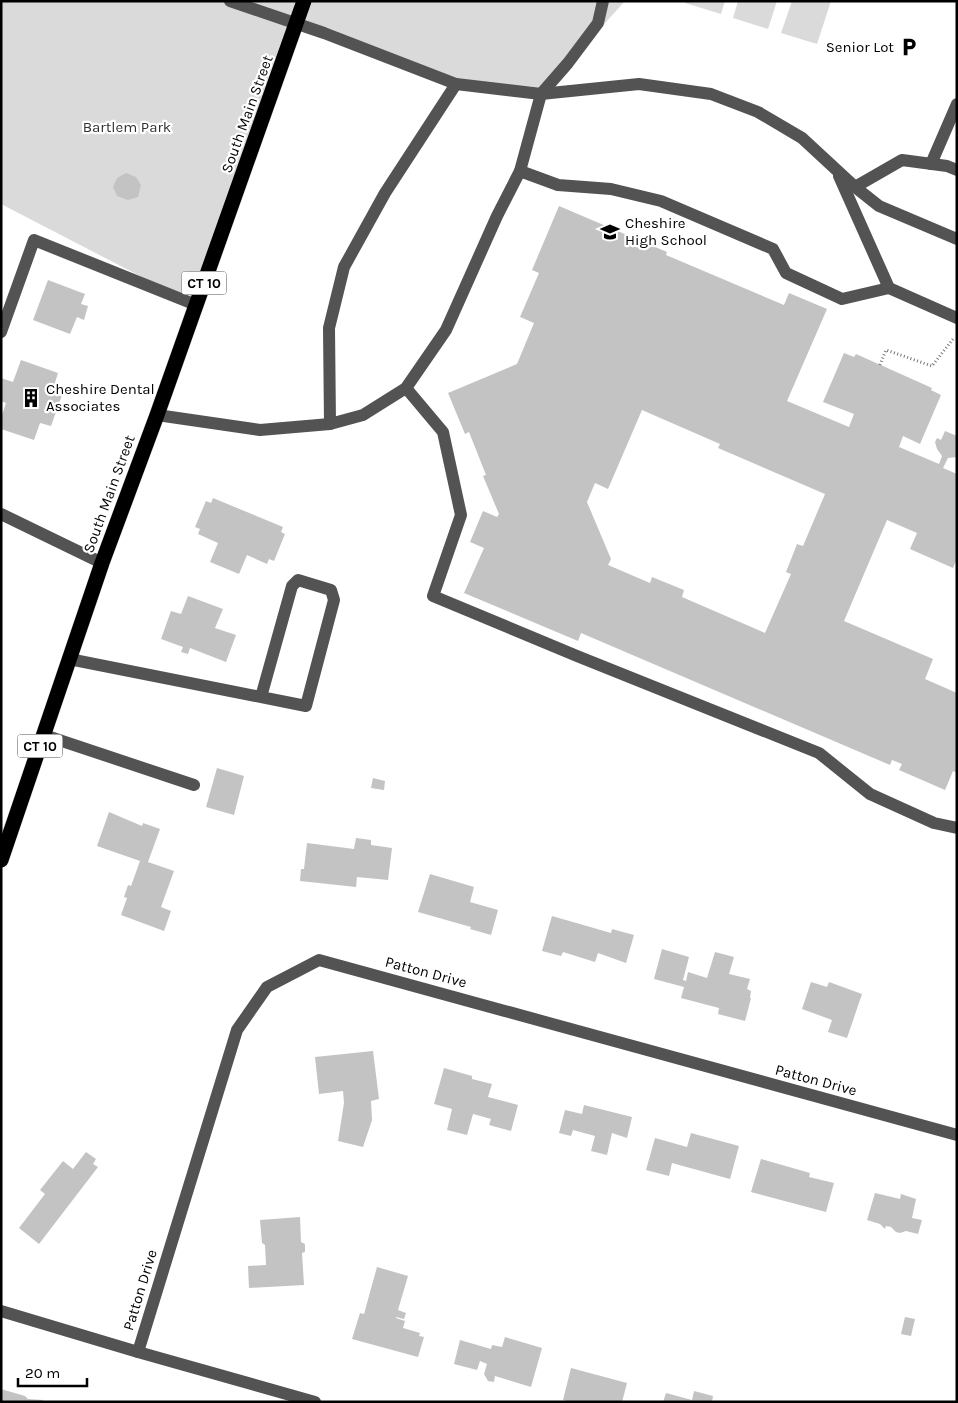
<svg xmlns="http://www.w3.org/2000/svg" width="958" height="1403" font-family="Karla,sans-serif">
  <rect width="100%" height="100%" fill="#fff"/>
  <g fill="#dadada">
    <polygon points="1,1 625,1 541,94 456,84 298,24 196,305 1,204"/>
    <polygon points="686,1 725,1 721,14 685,3"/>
    <polygon points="738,1 777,1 768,29 733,18"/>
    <polygon points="792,1 831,1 817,44 781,33"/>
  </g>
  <g fill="#c3c3c3" fill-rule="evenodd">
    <polygon points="126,173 136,177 141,185 138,197 128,200 117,196 113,187 117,178"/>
    <path d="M559 206 667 252 666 255 784 305 789 293 827 309 787 401 849 427 854 414 823 402 844 353 854 357 856 354 932 388 931 390 941 395 920 444 903 436 899 447 939 464 942 456 937 449 935 442 937 438 941 440 945 431 957 436V457L948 458 943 468 957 474V558L953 568 910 549 917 533 887 520 844 621 933 659 925 679 957 693V773L953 771 945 790 899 770 902 764 892 760 890 765 581 633 578 641 464 593 484 548 470 542 483 511 497 517 499 514 483 476 486 475 469 432 465 434 448 393 517 364 534 323 520 317 539 273 532 270ZM642 410 720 444 718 448 825 494 803 546 797 544 786 572 791 574 765 633 682 597 684 590 652 577 650 583 608 565 611 559 587 502 595 483 608 489Z"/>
    <polygon points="48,280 85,294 81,304 88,306 84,320 77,317 70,334 33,320"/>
    <polygon points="21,360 58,373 52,392 62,395 51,426 40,423 34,440 1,429 1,418 6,403 1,401 1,378 13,382"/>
    <polygon points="213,498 283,527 281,532 285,534 274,561 269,559 267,564 247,555 239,574 210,562 218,543 198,534 200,529 195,527 206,501 211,503"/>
    <polygon points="188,596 223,609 215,628 236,635 226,662 190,648 188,654 181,652 183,647 161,639 171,611 181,614"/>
    <polygon points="217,768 244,776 234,815 206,807"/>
    <polygon points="373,778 385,781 384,790 371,788"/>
    <polygon points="109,812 142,826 143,823 160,829 148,862 174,871 161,907 171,911 164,931 121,915 127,898 124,897 128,885 131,886 140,861 97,846"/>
    <polygon points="356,838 371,840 371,845 392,848 388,880 357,877 356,887 300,881 301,869 304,869 307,843 354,849"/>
    <polygon points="430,874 474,887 470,902 498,910 491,935 470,929 471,927 418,912"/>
    <polygon points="552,916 611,933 612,929 634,935 626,963 598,953 595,962 563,952 561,956 542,951"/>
    <polygon points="662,949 689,957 683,980 686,981 688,972 707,978 715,952 734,957 729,974 750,979 747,989 751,991 750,998 751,998 745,1021 718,1014 719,1008 681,998 684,987 654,979"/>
    <polygon points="811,982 827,987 829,982 862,994 847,1038 828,1032 832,1020 802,1009"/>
    <polygon points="373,1051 379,1099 371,1101 372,1120 363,1147 338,1141 344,1103 343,1091 319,1094 315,1057"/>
    <polygon points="444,1068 472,1076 472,1079 492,1084 488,1097 518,1105 511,1131 489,1125 491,1119 473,1114 467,1135 447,1130 452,1109 434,1104"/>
    <polygon points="584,1105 632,1117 627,1138 612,1133 607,1155 591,1151 595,1136 573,1130 571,1136 559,1133 565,1110 582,1114"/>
    <polygon points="691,1133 739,1146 730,1179 672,1163 669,1176 646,1170 655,1138 687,1147"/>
    <polygon points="86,1152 96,1159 93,1164 98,1167 39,1244 19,1228 45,1194 40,1190 63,1161 73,1169"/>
    <polygon points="761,1159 810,1173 809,1177 834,1183 826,1212 751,1192"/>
    <polygon points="875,1193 900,1199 901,1194 916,1199 912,1218 922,1220 918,1234 906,1231 900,1233 896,1232 891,1227 886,1226 885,1229 880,1224 867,1220"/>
    <polygon points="300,1217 301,1242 305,1244 305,1252 302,1253 304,1285 249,1288 248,1266 266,1265 265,1245 262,1243 260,1220"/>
    <polygon points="377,1267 408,1276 398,1310 406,1313 404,1319 396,1317 396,1318 405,1321 403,1328 420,1333 419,1336 424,1337 418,1357 352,1339 360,1313 364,1314"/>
    <polygon points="905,1317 915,1319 911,1336 901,1334"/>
    <polygon points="505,1337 542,1348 531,1387 495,1376 494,1382 488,1381 484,1374 487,1364 480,1361 477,1370 454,1364 460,1340 491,1349 492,1345 502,1347"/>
    <polygon points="571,1368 627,1383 622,1402 571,1402 563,1400"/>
    <polygon points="1,1389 25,1396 28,1399 43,1400 42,1402 1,1402"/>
    <polygon points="694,1391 713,1396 712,1402 663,1402 666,1393 692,1400"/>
  </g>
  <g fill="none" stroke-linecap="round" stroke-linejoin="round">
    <g stroke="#dbdbdb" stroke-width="16">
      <polyline id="highway" points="1,860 102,563 157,415 304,1"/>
    </g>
    <polyline stroke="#757575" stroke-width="3" stroke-dasharray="1 2.5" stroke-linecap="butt" points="880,365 886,350 932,366 953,339"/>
    <g stroke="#535353" stroke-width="12">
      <polyline points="230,1 324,33 456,84 541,94 639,84 711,94 758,112 802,138 855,187 902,160 947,166 957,170"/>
      <polyline points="931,164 957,104"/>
      <polyline points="520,171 558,185 611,189 661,201 773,249 786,273 842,299 889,288"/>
      <polyline points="839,176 889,288 957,318"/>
      <polyline points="855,187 879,206 957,239"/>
      <polyline points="1,332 34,240 196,305"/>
      <polyline points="406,388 443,432 461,515 433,596 577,656 819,753 870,794 934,823 957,828"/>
      <polyline points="157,415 260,430 330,424 363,415 406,388 446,330 497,216 520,171 541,94 568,63 598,23 603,1"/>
      <polyline points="330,424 329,328 344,267 385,193 456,84"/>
      <polyline points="1,514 102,563"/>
      <polyline points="69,659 306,706 334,600 331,590 298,580 292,586 261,697"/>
      <polyline points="44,735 194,785"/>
      <polyline points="1,1311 138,1352"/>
      <polyline points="315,1402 138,1352 237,1030 267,987 319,960 957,1135"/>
    </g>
    <use href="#highway" stroke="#000" stroke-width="15"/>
  </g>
  <defs>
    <g id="parking-bare" transform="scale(1.5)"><path d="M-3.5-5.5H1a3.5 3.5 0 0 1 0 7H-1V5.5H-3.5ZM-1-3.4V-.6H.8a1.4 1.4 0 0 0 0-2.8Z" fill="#000" stroke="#fff" stroke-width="2.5" paint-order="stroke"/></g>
    <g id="school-bare" transform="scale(1.5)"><path d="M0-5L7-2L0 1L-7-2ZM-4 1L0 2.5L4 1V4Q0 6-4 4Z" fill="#000" stroke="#fff" stroke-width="2.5" paint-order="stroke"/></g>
    <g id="building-bare" transform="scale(1.5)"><path d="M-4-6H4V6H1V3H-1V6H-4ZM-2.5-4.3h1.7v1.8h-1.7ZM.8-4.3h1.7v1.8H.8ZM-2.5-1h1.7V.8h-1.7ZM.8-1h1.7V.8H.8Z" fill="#000" stroke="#fff" stroke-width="2.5" paint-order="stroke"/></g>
  </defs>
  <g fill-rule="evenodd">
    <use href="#parking-bare" x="909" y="47"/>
    <use href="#school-bare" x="610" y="232"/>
    <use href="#building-bare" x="31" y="398"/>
  </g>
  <g text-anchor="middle" stroke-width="4.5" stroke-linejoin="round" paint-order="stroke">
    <g fill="#fff" stroke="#4c4c4c" stroke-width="1">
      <rect x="181.5" y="271.5" width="45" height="23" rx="4"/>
      <rect x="17.5" y="734.5" width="45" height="23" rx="4"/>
    </g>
    <g font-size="14" font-weight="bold" fill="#000">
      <text x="204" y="288">CT 10</text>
      <text x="40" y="751">CT 10</text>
    </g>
    <g font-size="15" fill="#000" stroke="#fff" text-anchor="start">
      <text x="894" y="52" text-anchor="end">Senior Lot</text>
      <text x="625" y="228">Cheshire<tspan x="625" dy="17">High School</tspan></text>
      <text x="46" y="394">Cheshire Dental<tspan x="46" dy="17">Associates</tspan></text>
    </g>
    <g font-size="15" fill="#000" stroke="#fff">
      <text transform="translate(247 114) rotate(-70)" y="5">South Main Street</text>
      <text transform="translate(109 494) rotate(-70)" y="5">South Main Street</text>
      <text transform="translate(426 972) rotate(15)" y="5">Patton Drive</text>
      <text transform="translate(816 1080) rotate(15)" y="5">Patton Drive</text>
      <text transform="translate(140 1290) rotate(-73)" y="5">Patton Drive</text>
    </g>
    <g font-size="15" fill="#313131" stroke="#fff">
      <text x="127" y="132">Bartlem Park</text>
    </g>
  </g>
  <rect width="958" height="1403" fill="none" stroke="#000000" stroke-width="5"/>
  <path d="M18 1378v8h69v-8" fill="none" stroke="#000000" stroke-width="2.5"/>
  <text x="25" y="1378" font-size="15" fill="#000000" stroke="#ffffff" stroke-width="4" paint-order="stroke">20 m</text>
</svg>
